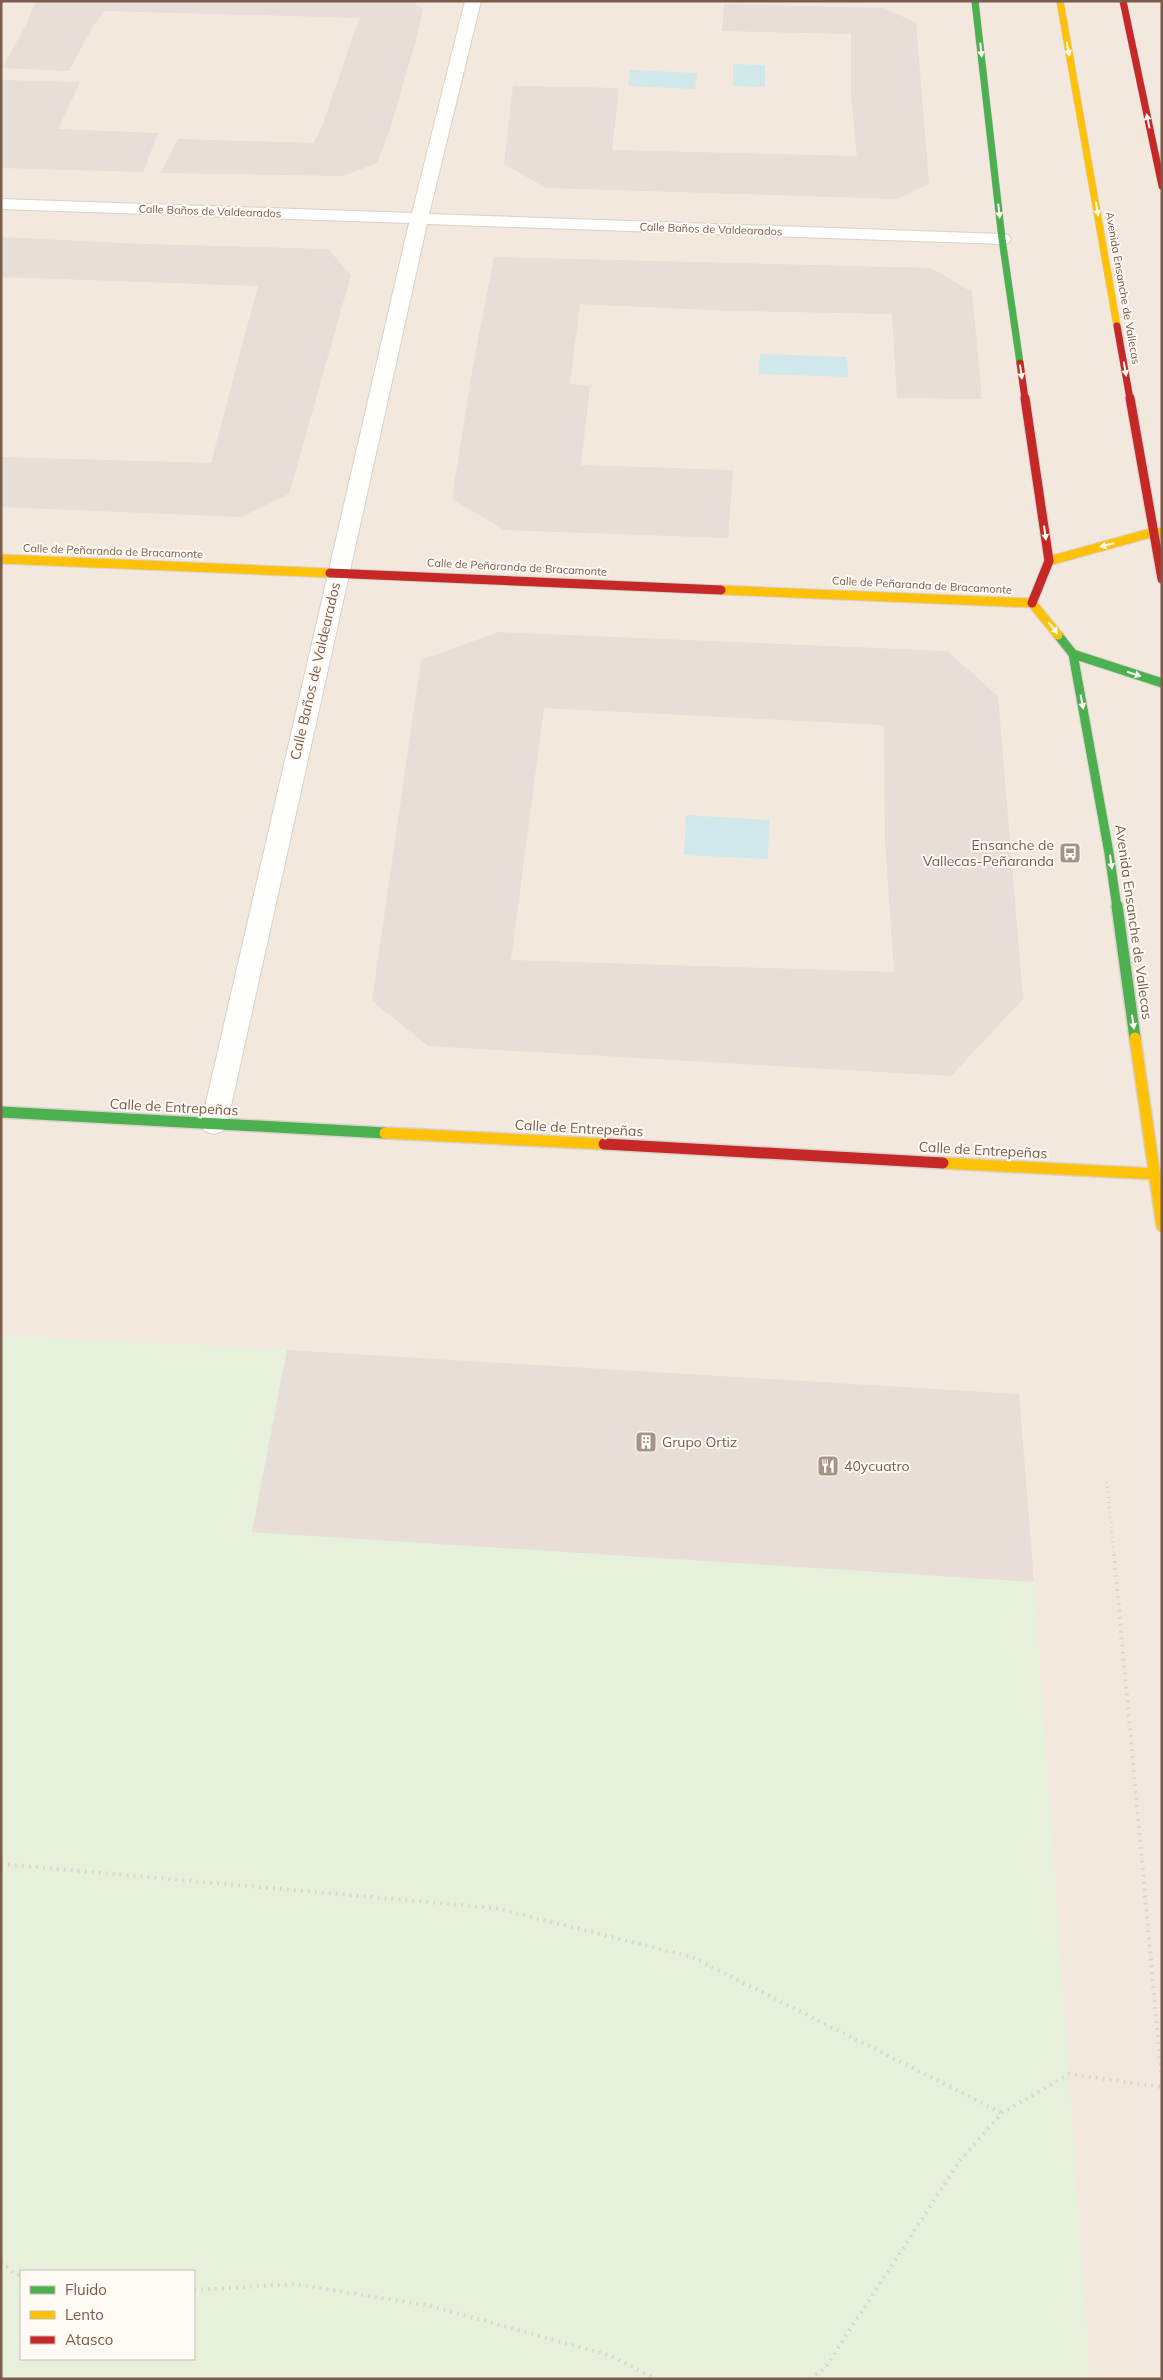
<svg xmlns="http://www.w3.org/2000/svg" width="1163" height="2380" font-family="Mulish,sans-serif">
  <rect width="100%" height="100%" fill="#f9f5f0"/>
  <path fill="#f2e8de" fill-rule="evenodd" d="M1 1H1162V2379H1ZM21 2271H194V2359H21Z"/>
  <path fill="#e7f0db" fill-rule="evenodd" d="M1 1335 287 1350 252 1532 1034 1582 1090 2379H1ZM21 2271H194V2359H21Z"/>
  <g fill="#d0e8ea">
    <polygon points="733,64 765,65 765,87 733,86"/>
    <polygon points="630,70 697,73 695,89 628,86"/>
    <polygon points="760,354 847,357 848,377 759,374"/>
    <polygon points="686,815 769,820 768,859 684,855"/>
  </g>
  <g fill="#e6ded7" fill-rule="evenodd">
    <polygon points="36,1 412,1 423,9 417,36 391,126 377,163 343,176 161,173 178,139 314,143 323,124 354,33 361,18 104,11 93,26 69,71 2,68 27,23"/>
    <polygon points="724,4 884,8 916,23 929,184 897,199 546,188 504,164 513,86 619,88 612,150 857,156 851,95 851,34 722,31"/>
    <polygon points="1,80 80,82 58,129 158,133 143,172 1,168 1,132 4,127 1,127"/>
    <polygon points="1,237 143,244 328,249 351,275 289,494 241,517 1,507 1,457 211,463 258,286 1,277"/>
    <polygon points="494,257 931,268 972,292 982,399 897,398 892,314 731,311 580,304 570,384 590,386 581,465 733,470 728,538 504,530 452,499 471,377"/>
    <path d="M499 632 947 651 998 696 1023 999 951 1076 428 1046 372 1001 421 660ZM544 708 884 725 885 840 894 972 511 960Z"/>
    <polygon points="287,1350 1019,1394 1034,1582 252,1532"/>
  </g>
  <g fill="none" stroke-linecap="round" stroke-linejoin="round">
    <g stroke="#d7d1cb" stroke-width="2">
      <polygon id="street" points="465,1 481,1 429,214 1002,234 1008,235 1011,239 1008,243 1002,244 427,224 227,1124 223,1131 214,1134 205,1131 201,1124 409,223 1,209 1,199 412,213"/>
    </g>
    <g stroke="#d9d2cb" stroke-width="8">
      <polyline id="fast-far2" points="975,1 1002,239 1020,363"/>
    </g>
    <g stroke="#d9d2cb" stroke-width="11">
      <g id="fast-far1">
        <polyline points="1058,635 1073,654 1162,683"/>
        <polyline points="1073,654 1109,853 1117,908"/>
      </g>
    </g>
    <g stroke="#d9d2cb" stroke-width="14">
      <g id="fast">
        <polyline points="1117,906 1135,1038"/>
        <polyline points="1,1112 385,1133"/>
      </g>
    </g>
    <g stroke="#d9d2cb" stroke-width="8">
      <polyline id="slow-far2" points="1060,1 1117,326"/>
    </g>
    <g stroke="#d9d2cb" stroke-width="11">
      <g id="slow-far1">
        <polyline points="1,559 330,573"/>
        <polyline points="1049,561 1154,532 1162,533"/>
        <polyline points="721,590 1032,603 1058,635"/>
      </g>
    </g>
    <g stroke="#d9d2cb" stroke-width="14">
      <g id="slow">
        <polyline points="1135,1038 1162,1226"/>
        <polyline points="385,1133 604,1144"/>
        <polyline points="943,1163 1155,1174"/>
      </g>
    </g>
    <g stroke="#d9d2cb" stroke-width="8">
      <g id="jam-far2">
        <polyline points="1123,1 1162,186"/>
        <polyline points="1117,326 1130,399"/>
        <polyline points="1020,363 1025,399"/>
      </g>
    </g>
    <g stroke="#d9d2cb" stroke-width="11">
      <g id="jam-far1">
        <polyline points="1025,398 1049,561 1032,603"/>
        <polyline points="1130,398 1162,579"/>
        <polyline points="330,573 721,590"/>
      </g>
    </g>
    <g stroke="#d9d2cb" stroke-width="14">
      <polyline id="jam" points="604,1144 943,1163"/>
    </g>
    <polyline stroke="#dcd5d0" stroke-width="3" stroke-dasharray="1 4" stroke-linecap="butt" points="1107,1482 1114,1555"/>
    <g stroke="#dcd5d0" stroke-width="4" stroke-dasharray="2 5" stroke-linecap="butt">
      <polyline points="1114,1554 1162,2082"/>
      <polyline points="1,1864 495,1908 692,1957 1002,2113"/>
      <polyline points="1,2262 13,2273 21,2276"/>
      <polyline points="194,2290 296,2284 431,2306 612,2356 655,2379"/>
      <polyline points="810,2379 825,2368 959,2162 1002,2113 1069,2074 1162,2087"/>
    </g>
    <use href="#street" fill="#fefefd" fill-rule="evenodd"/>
    <use href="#fast-far2" stroke="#4caf50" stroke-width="7"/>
    <use href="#fast-far1" stroke="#4caf50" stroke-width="9"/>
    <use href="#fast" stroke="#4caf50" stroke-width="11"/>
    <use href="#slow-far2" stroke="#ffc107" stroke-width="7"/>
    <use href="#slow-far1" stroke="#ffc107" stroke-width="9"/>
    <use href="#slow" stroke="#ffc107" stroke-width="11"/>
    <use href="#jam-far2" stroke="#c62828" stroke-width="7"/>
    <use href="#jam-far1" stroke="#c62828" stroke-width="9"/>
    <use href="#jam" stroke="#c62828" stroke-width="11"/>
  </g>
  <defs><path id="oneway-solid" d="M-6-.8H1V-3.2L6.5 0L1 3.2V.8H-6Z" transform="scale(1.25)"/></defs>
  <g fill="#fffaf3">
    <use href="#oneway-solid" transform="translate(1068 49) rotate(80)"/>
    <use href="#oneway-solid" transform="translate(981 50) rotate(84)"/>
    <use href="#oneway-solid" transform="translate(1148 121) rotate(-102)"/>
    <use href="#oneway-solid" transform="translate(1097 209) rotate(80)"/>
    <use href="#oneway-solid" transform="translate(999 211) rotate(84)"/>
    <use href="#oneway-solid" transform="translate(1125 369) rotate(80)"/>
    <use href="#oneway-solid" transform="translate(1021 372) rotate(82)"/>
    <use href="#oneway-solid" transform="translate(1045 533) rotate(82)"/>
    <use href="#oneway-solid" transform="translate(1107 545) rotate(165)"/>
    <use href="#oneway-solid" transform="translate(1053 628) rotate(51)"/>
    <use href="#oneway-solid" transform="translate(1134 674) rotate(18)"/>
    <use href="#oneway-solid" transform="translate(1082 702) rotate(79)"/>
    <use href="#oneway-solid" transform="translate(1111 862) rotate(82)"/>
    <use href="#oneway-solid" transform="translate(1133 1022) rotate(82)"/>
  </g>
  <defs>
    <g id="bus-square" transform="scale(1.125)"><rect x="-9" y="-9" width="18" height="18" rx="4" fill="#a69286" stroke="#fffaf3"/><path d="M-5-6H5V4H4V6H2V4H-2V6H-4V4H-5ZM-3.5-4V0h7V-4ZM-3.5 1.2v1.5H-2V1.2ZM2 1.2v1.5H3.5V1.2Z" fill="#fff"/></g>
    <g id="building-square" transform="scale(1.125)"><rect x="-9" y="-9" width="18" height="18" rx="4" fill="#a69286" stroke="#fffaf3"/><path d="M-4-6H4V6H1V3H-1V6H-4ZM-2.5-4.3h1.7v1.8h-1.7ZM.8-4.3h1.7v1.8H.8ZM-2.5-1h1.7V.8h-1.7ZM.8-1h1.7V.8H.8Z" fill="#fff"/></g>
    <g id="restaurant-square" transform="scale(1.125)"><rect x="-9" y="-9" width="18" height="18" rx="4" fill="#a69286" stroke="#fffaf3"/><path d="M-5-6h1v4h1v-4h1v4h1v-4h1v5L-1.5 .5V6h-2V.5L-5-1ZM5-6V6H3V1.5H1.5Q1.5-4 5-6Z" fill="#fff"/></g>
  </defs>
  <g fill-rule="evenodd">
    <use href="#bus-square" x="1070" y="853"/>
    <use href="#building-square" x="646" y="1442"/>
    <use href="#restaurant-square" x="828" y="1466"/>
  </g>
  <g text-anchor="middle" stroke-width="4" stroke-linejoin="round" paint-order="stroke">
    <g font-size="11" fill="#7a5c4d" stroke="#fffaf3">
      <text transform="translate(210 211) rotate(2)" y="4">Calle Baños de Valdearados</text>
      <text transform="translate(711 229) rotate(2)" y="4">Calle Baños de Valdearados</text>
      <text transform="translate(1123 288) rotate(80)" y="4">Avenida Ensanche de Vallecas</text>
      <text transform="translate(113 551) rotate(2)" y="4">Calle de Peñaranda de Bracamonte</text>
      <text transform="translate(517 567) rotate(3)" y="4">Calle de Peñaranda de Bracamonte</text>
      <text transform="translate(922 585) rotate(3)" y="4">Calle de Peñaranda de Bracamonte</text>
    </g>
    <g font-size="14" fill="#7a5c4d" stroke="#fffaf3">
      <text transform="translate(315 671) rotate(-77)" y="5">Calle Baños de Valdearados</text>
      <text transform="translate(1134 922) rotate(82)" y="5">Avenida Ensanche de Vallecas</text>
      <text transform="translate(174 1107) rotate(3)" y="5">Calle de Entrepeñas</text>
      <text transform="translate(579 1128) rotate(3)" y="5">Calle de Entrepeñas</text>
      <text transform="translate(983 1150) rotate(3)" y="5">Calle de Entrepeñas</text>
    </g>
    <g font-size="14" fill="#7a5c4d" stroke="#fffaf3" text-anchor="start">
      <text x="1054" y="850" text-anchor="end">Ensanche de<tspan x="1054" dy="16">Vallecas-Peñaranda</tspan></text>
      <text x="662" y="1447">Grupo Ortiz</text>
      <text x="844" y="1471">40ycuatro</text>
    </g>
  </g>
  <rect width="1163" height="2380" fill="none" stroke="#7a5c4d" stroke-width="5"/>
  <rect x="20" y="2270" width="175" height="90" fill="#fffaf3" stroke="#cabbb1"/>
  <rect x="30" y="2286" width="25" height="8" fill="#4caf50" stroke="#cabbb1"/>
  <text x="65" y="2295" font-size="15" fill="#7a5c4d">Fluido</text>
  <rect x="30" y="2311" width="25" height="8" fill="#ffc107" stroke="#cabbb1"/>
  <text x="65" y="2320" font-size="15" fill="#7a5c4d">Lento</text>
  <rect x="30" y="2336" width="25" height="8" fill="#c62828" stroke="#cabbb1"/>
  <text x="65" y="2345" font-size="15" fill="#7a5c4d">Atasco</text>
</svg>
